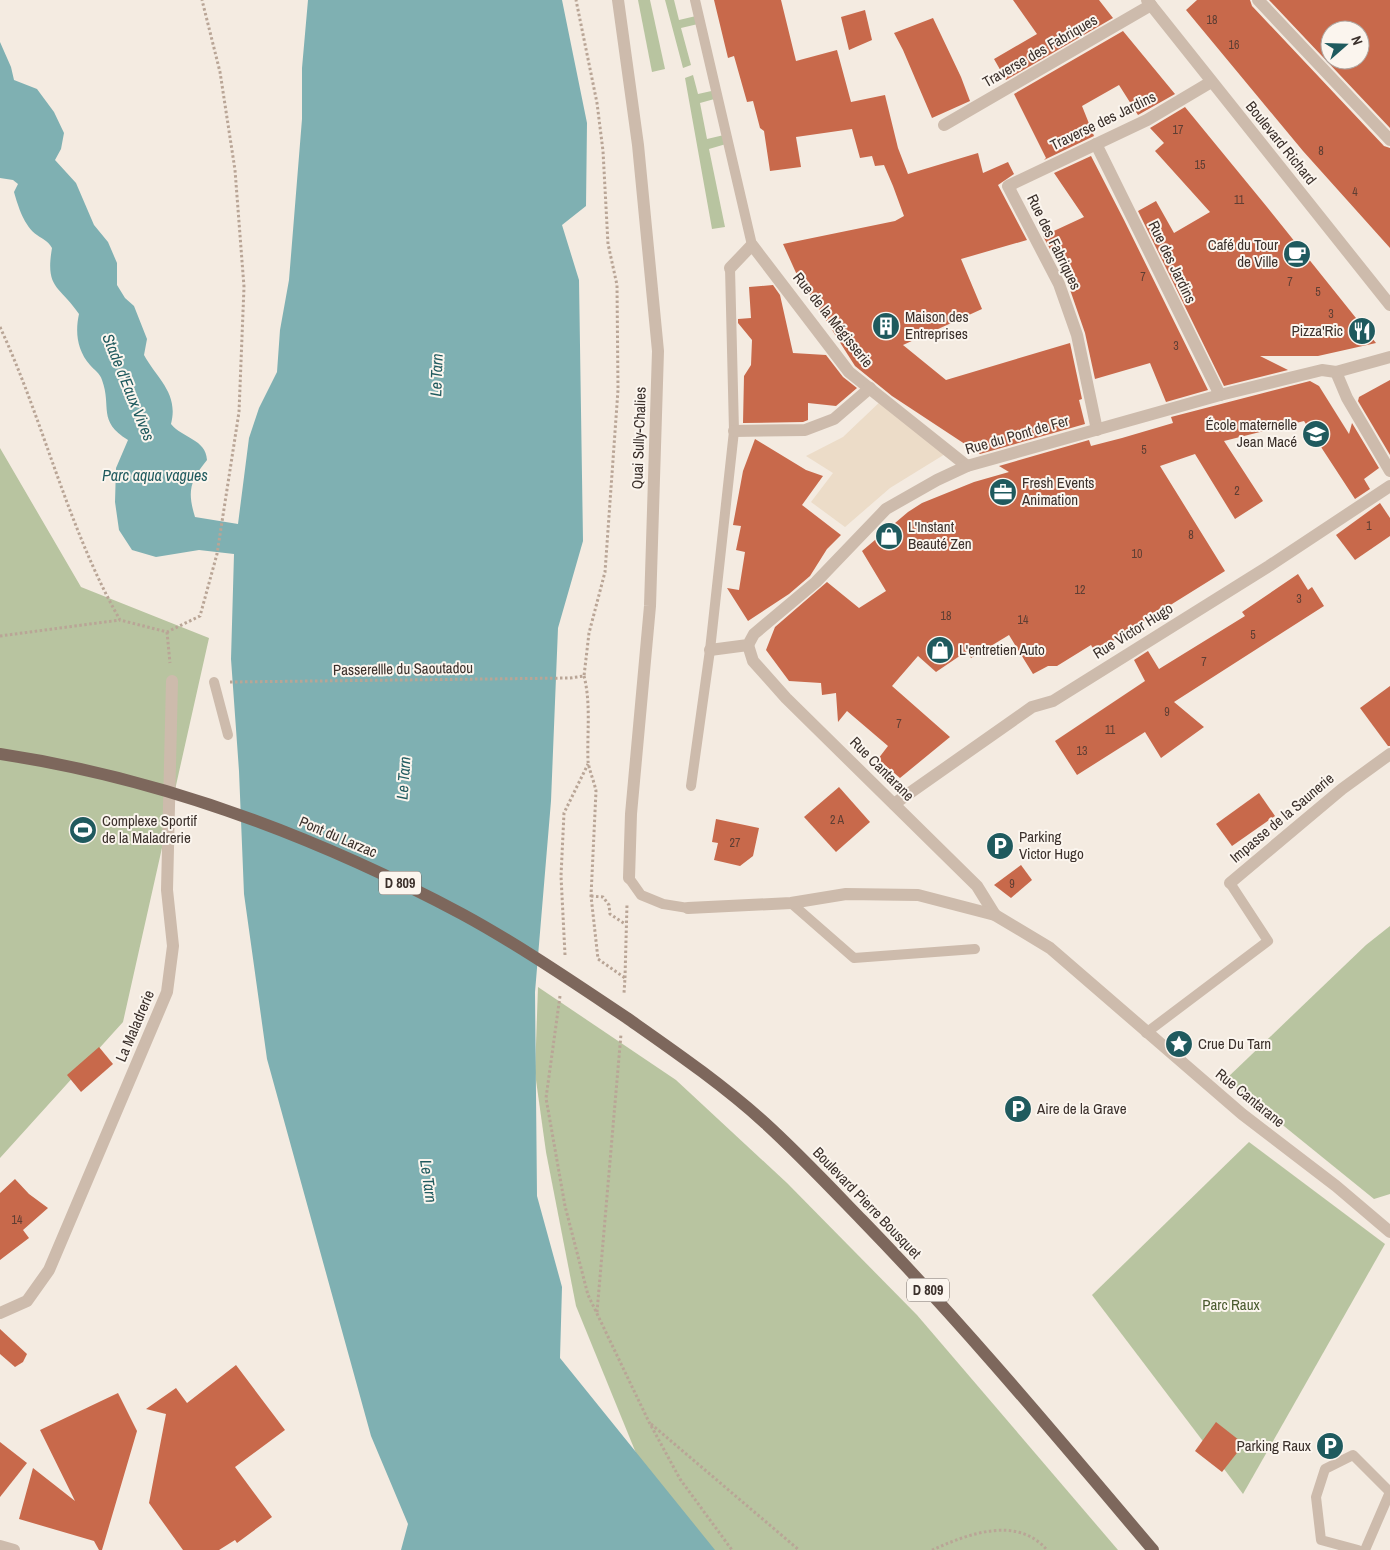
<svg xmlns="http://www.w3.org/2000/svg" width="1390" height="1550" font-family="'Archivo Narrow',sans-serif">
  <rect width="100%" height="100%" fill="#f4ebe1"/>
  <g fill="#b8c4a0">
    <polygon points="638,0 650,0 665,69 652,72"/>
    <polygon points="665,0 674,0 679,20 696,16 698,24 681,28 691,65 683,68"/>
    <polygon points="693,75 698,94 716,90 718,98 700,103 707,139 724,135 726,144 709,149 725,227 712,229 685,78"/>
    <polygon points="0,448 81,587 209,638 123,1022 0,1158"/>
    <polygon points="1390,926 1390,1194 1374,1199 1226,1079 1366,945"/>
    <polygon points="538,987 676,1080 787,1183 917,1315 1118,1550 695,1550 651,1490 576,1306 546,1152 535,1073"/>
    <polygon points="1249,1142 1385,1244 1243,1494 1092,1295"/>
  </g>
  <polygon fill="#ecdcc8" points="883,399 950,451 890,488 845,527 811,502 833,473 806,456 843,437"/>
  <path fill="#7fb0b2" d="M308 0H562L587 123 586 206 562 225 579 280 583 541 558 628 551 801 535 992 537 1196 562 1287 560 1358 715 1550H401L408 1524 371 1436 267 1059 244 894 239 771 231 659 234 554 199 550 156 557 132 550 119 530 115 502 116 468 128 440C97 421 112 407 102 380 100 373 94 370 90 365 77 350 75 332 79 314 59 285 45 289 52 248 47 240 44 240 37 235 24 226 18 206 14 192L18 184 13 180 0 178V42L11 67 14 80 37 89 54 112 64 133 61 149 55 160 76 183 94 225 108 242 117 263V285L125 298 134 306 147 339 144 355C157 379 179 393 171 424 182 438 206 439 207 460 190 481 187 491 195 517L238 524 249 438 259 408 277 372 280 330 289 280 302 119V68Z"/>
  <g fill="#c8694b" fill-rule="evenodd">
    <polygon points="714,0 781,0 796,61 837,50 851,102 885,95 898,148 908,174 978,153 983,173 1008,162 1014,174 998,185 1027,240 961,259 982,309 903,345 946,380 1070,343 1082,399 1079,400 1085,424 980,454 892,396 855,366 797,275 783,244 895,221 904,216 893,186 884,165 875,166 872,156 860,158 852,129 796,137 801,167 770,171 764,131 760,128 753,101 747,102 734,56 728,58"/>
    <polygon points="1013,0 1099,0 1113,18 1006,80 994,59 1037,34"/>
    <polygon points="1197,0 1250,0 1252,6 1384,146 1390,148 1390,248 1303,151 1186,10"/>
    <path d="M1269 0H1390V128ZM1330 30H1360V60H1330Z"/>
    <polygon points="865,10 872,40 849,50 841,17"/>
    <polygon points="933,18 961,77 970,101 932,118 903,50 894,33"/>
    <polygon points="1123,31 1175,94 1138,115 1119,85 1082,106 1094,136 1044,160 1046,158 1014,94"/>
    <polygon points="1185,107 1267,207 1376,343 1318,356 1260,356 1288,370 1224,386 1138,211 1156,201 1174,233 1210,212 1155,151 1164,143 1150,128"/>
    <polygon points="1091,156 1124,220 1208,390 1166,402 1150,363 1095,379 1085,333 1067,281 1043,236 1084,217 1054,173"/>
    <polygon points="773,285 780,295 793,353 826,355 843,377 857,388 836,406 808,403 808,420 803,422 743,423 744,376 751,365 752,340 738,323 738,319 751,318 749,287"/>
    <polygon points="1390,380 1390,455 1358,401 1359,397"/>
    <polygon points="1310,381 1319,386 1349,434 1352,423 1379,468 1364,479 1370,489 1355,499 1304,421 1224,441 1263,501 1235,519 1195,454 1160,466 1225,571 1095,652 1091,645 1057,666 1048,666 1033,674 1009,635 971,658 967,651 936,672 918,656 892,686 950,737 900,778 878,759 888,746 847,711 838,722 836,693 822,695 821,683 789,681 766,650 775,627 827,582 859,608 886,591 862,551 908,512 922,503 974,482 1009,472 999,466 1089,440 1091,446 1122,438 1173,423 1171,417"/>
    <polygon points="755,439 806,470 823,476 802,505 841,535 827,549 810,576 789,594 748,621 727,588 739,590 745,552 736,550 741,526 733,525 743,471"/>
    <polygon points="1380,503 1390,518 1390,536 1355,560 1336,535"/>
    <polygon points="1298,574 1308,590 1312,587 1324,606 1174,702 1204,727 1161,758 1145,732 1077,775 1055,741 1145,681 1134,660 1148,651 1159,669 1245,616 1242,612"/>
    <polygon points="1390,686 1390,746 1388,746 1360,708"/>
    <polygon points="839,787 870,822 836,852 804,817"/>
    <polygon points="1259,793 1275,816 1232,846 1216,824"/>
    <polygon points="716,819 759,828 753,856 740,866 714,860 718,843 712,842"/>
    <polygon points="1021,865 1032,880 1011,898 994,885"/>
    <polygon points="99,1047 113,1064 81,1092 67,1075"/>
    <polygon points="15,1179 29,1194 48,1208 23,1230 29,1238 0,1260 0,1193"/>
    <polygon points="0,1329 27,1354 23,1362 15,1367 0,1354"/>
    <polygon points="236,1365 285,1430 235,1467 272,1517 237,1543 235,1540 219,1550 183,1550 149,1503 166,1414 146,1409 176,1388 187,1403"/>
    <polygon points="118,1393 137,1431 102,1550 99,1550 94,1541 19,1519 33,1468 75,1501 40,1430"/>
    <polygon points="1216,1422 1244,1444 1222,1472 1195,1451"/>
    <polygon points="0,1442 27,1463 0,1497"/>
  </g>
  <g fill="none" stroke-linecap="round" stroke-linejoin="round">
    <g stroke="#b9a596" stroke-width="3" stroke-dasharray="2.5 2.5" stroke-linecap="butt">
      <path d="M0 327C44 422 68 529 120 620L167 632 200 616 217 554 239 412 244 287 235 170 220 72 202 0"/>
      <polyline points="167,632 170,663"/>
      <polyline points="0,636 120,620"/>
      <path d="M584 676C591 703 587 732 588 761 589 770 594 781 596 791L591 896 598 959 625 978 624 993"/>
      <polyline points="230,682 570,678 584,676 589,633 605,572 618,390 617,285 608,244 603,151 597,103 576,0"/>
      <polyline points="591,896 603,897 609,905 610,914 625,924"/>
      <polyline points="565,955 561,876 564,813 588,764"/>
      <polyline points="625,978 627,904"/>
      <polyline points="560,996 546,1098 565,1206 588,1295 649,1422 680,1479 732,1550"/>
      <polyline points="597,1312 621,1034"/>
      <polyline points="651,1424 799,1550"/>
      <path d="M932 1550C968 1534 1017 1515 1047 1550"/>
    </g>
    <g stroke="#cdbbac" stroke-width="10">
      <polyline points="695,0 752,245"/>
      <polyline points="214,682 228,735"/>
      <polyline points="691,786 710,650 734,431 730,268"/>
      <polyline points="629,878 641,895 663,904 688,908"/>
      <polyline points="791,903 854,958 975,949"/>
      <polyline points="1146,1033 1268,941 1230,883"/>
      <polyline points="1358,1550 1321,1540 1316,1497 1325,1469 1353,1455 1390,1492 1365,1550"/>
    </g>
    <g stroke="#cdbbac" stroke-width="12">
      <polyline points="618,0 638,145 658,351 650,606 631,814 629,878"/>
      <polyline points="1147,0 1390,305"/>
      <polyline points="1258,0 1390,140"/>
      <polyline points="944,125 1151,5"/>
      <polyline points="1096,144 1220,395"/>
      <polyline points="730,268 752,245 849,372 967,466"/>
      <polyline points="1336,372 1347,398 1390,471"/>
      <polyline points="1097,430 1077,335 1059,284 1008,186 1147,120 1211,82"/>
      <polyline points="734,431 805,430 834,419 870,388"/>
      <polyline points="748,645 753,661 786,698 977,886 995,915"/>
      <polyline points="710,650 748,645 754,634 816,582 886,509 937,480 967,466 1220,395 1322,370 1336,372 1390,357"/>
      <polyline points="894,804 1032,707 1053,701 1269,566 1390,486"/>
      <polyline points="1230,883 1342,789 1390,754"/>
      <polyline points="688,908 791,903 846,894 918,895 995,915 1050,948 1242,1114 1336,1186 1390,1232"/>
      <polyline points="0,1313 27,1301 49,1270 167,992 173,946 167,890 172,681"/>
      <polyline points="0,1546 14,1550"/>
    </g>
    <path stroke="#7d675c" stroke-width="12" d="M0 754C161 778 319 838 462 914 519 945 573 982 627 1018 674 1051 722 1084 765 1123 799 1154 830 1187 862 1220 964 1325 1058 1438 1153 1550"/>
  </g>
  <defs>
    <g id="cafe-disc" transform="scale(1.4375)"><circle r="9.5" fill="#1f5a5e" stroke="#fbf5ee"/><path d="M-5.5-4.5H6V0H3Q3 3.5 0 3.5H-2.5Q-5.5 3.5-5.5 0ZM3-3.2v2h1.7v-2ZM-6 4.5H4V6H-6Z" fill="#fff"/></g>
    <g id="building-disc" transform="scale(1.4375)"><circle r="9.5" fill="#1f5a5e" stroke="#fbf5ee"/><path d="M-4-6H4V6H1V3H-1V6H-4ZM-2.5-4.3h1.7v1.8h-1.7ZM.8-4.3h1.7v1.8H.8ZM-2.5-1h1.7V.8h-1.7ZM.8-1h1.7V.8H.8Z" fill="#fff"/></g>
    <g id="restaurant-disc" transform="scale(1.4375)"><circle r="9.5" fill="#1f5a5e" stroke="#fbf5ee"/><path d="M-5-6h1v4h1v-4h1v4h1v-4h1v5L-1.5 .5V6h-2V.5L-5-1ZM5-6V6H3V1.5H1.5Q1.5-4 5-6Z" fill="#fff"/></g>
    <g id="school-disc" transform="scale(1.4375)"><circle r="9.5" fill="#1f5a5e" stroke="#fbf5ee"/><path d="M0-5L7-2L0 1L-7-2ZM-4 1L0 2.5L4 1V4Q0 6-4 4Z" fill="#fff"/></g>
    <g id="office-disc" transform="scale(1.4375)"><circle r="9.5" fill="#1f5a5e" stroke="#fbf5ee"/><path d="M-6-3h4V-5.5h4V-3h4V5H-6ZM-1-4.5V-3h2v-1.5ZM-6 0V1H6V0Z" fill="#fff"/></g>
    <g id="shop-disc" transform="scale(1.4375)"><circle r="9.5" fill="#1f5a5e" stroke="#fbf5ee"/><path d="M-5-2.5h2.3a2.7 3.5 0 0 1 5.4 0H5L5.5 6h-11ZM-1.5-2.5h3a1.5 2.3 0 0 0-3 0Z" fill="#fff"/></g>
    <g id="stadium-disc" transform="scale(1.4375)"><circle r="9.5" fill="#1f5a5e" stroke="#fbf5ee"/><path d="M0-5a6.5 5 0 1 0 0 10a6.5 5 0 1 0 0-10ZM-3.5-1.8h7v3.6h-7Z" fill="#fff"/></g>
    <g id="parking-disc" transform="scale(1.4375)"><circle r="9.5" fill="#1f5a5e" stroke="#fbf5ee"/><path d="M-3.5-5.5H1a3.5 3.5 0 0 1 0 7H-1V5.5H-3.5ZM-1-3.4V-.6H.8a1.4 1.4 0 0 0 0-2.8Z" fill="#fff"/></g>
    <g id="sight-disc" transform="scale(1.4375)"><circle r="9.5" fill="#1f5a5e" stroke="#fbf5ee"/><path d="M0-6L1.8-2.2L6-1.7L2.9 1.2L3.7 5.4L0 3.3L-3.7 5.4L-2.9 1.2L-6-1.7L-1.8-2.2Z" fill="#fff"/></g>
  </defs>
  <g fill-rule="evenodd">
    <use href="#cafe-disc" x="1297" y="254"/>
    <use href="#building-disc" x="886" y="326"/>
    <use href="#restaurant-disc" x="1362" y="331"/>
    <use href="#school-disc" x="1316" y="434"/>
    <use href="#office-disc" x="1003" y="492"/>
    <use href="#shop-disc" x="889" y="536"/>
    <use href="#shop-disc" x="940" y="650"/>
    <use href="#stadium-disc" x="83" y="830"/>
    <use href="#parking-disc" x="1000" y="846"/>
    <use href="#sight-disc" x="1179" y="1044"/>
    <use href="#parking-disc" x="1018" y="1109"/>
    <use href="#parking-disc" x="1330" y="1446"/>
  </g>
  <g text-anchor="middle" stroke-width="4" stroke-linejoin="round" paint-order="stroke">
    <g font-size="12" fill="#5e3e33">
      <text x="1212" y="24">18</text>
      <text x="1234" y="49">16</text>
      <text x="1178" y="134">17</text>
      <text x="1321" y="155">8</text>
      <text x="1200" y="169">15</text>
      <text x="1355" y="196">4</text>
      <text x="1239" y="204">11</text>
      <text x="1143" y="281">7</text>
      <text x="1290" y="286">7</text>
      <text x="1318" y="296">5</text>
      <text x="1331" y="318">3</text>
      <text x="1176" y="350">3</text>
      <text x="1144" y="454">5</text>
      <text x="1237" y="495">2</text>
      <text x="1369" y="530">1</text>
      <text x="1191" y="539">8</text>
      <text x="1137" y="558">10</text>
      <text x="1080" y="594">12</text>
      <text x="1299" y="603">3</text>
      <text x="946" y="620">18</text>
      <text x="1023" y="624">14</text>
      <text x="1253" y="639">5</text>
      <text x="1204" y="666">7</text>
      <text x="1167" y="716">9</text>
      <text x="899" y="728">7</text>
      <text x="1110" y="734">11</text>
      <text x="1082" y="755">13</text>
      <text x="837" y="824">2 A</text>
      <text x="735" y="847">27</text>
      <text x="1012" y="888">9</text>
      <text x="17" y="1224">14</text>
    </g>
    <g fill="#fbf5ee" stroke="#756b66" stroke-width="1">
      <rect x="379" y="871.5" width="42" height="23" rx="4"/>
      <rect x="907" y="1278.5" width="42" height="23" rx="4"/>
    </g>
    <g font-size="14" font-weight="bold" fill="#3b302b">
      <text x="400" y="888">D 809</text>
      <text x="928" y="1295">D 809</text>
    </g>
    <g font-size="15" fill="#3b302b" stroke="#fbf5ee">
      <text transform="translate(1040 51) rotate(-30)" y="5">Traverse des Fabriques</text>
      <text transform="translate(1103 121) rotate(-26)" y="5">Traverse des Jardins</text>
      <text transform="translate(1281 143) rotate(51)" y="5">Boulevard Richard</text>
      <text transform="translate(1054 242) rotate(64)" y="5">Rue des Fabriques</text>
      <text transform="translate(1172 262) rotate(64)" y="5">Rue des Jardins</text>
      <text transform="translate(833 320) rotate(51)" y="5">Rue de la Mégisserie</text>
      <text transform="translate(1017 435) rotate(-16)" y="5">Rue du Pont de Fer</text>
      <text transform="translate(639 438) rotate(-88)" y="5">Quai Sully-Chalies</text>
      <text transform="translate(1133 631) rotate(-32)" y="5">Rue Victor Hugo</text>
      <text transform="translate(403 669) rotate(-1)" y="5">Passerellle du Saoutadou</text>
      <text transform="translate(882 769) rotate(45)" y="5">Rue Cantarane</text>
      <text transform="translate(1282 818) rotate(-40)" y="5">Impasse de la Saunerie</text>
      <text transform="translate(338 837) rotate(23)" y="5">Pont du Larzac</text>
      <text transform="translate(135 1026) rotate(-67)" y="5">La Maladrerie</text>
      <text transform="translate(1250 1098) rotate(39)" y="5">Rue Cantarane</text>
      <text transform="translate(867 1203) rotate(46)" y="5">Boulevard Pierre Bousquet</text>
    </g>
    <g font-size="15" fill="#3b302b" stroke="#fbf5ee" text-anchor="start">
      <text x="1278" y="250" text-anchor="end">Café du Tour<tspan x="1278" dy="17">de Ville</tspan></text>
      <text x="905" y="322">Maison des<tspan x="905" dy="17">Entreprises</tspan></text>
      <text x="1343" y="336" text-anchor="end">Pizza'Ric</text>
      <text x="1297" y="430" text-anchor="end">École maternelle<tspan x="1297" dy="17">Jean Macé</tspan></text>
      <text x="1022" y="488">Fresh Events<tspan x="1022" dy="17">Animation</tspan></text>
      <text x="908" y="532">L'Instant<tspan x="908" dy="17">Beauté Zen</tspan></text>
      <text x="959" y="655">L'entretien Auto</text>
      <text x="102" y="826">Complexe Sportif<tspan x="102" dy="17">de la Maladrerie</tspan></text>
      <text x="1019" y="842">Parking<tspan x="1019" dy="17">Victor Hugo</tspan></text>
      <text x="1198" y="1049">Crue Du Tarn</text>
      <text x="1037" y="1114">Aire de la Grave</text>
      <text x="1311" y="1451" text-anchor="end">Parking Raux</text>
    </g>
    <g font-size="15" fill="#4a5a2e" stroke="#fbf5ee">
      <text x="1231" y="1310">Parc Raux</text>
    </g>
    <g font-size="16" font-style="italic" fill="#1f5a5e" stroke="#fbf5ee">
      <text transform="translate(436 375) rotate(-88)" y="6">Le Tarn</text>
      <text transform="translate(129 387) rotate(68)" y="6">Stade d'Eaux Vives</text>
      <text x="155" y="481">Parc aqua vagues</text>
      <text transform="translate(403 778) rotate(-86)" y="6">Le Tarn</text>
      <text transform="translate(429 1181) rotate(82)" y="6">Le Tarn</text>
    </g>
  </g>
  <g transform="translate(1345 45) rotate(70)"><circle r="24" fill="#fbf5ee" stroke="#aea6a0"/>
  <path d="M0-4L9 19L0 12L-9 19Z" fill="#1f5a5e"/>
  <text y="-8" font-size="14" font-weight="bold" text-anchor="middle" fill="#3b302b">N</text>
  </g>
</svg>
